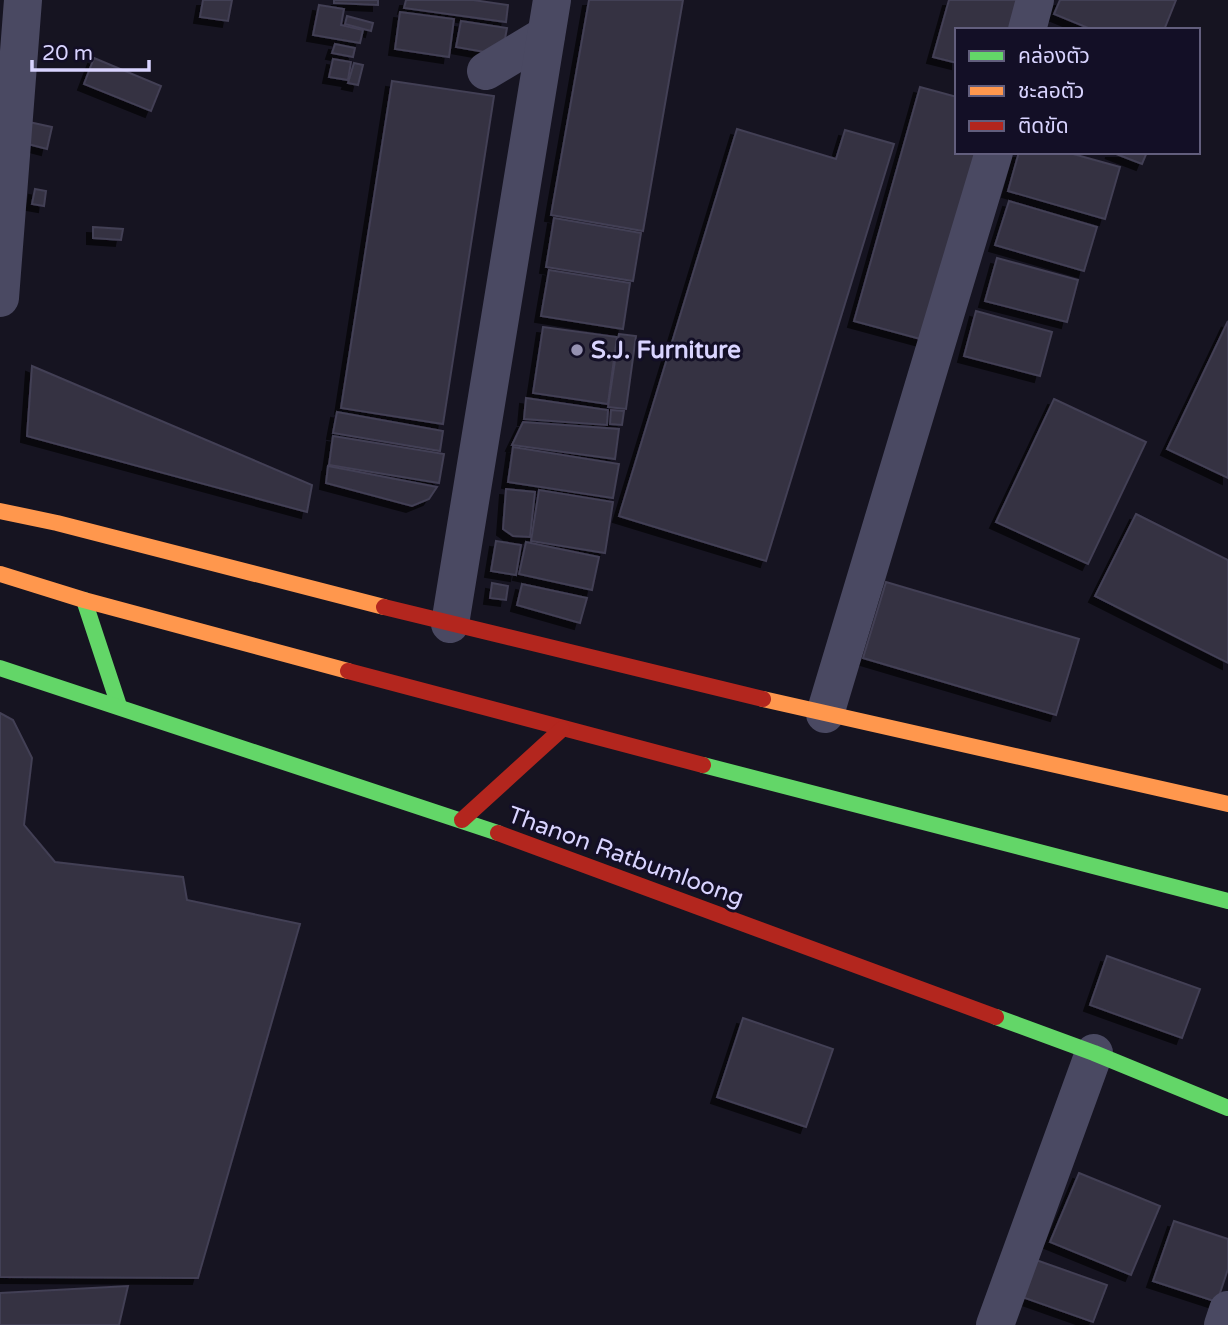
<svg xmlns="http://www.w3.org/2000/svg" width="1228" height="1325" font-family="'Varela Round','Noto Sans Thai',sans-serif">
  <defs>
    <filter id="shadow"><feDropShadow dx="-6" dy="6" stdDeviation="0" flood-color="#0009"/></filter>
  </defs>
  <rect width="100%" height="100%" fill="#161421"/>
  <g fill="#343243" stroke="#433f54" stroke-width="2" filter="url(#shadow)">
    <polygon points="203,0 232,0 228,21 200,17"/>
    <polygon points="334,0 378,0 378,5 334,3"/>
    <polygon points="406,0 473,0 508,5 506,22 404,8"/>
    <polygon points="589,0 683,0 643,231 551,215"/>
    <polygon points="949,0 1025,0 1016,30 957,30 957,63 933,57"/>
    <polygon points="1060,0 1176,0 1164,30 1093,30 1054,14"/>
    <polygon points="319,5 344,9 341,25 363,30 360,43 313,35"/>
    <polygon points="400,12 454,19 449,57 395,49"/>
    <polygon points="347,16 373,23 371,31 345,24"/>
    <polygon points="461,21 507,28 502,55 456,47"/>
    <polygon points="335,44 355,48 353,57 332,53"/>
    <polygon points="94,58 161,86 151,111 84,84"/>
    <polygon points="333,59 351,62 348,80 329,77"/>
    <polygon points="354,63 363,65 358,85 348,83"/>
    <polygon points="392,81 494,96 443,424 341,408"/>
    <polygon points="920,87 957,97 957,152 976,152 924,340 854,321"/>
    <polygon points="29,122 52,127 47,149 24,143"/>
    <polygon points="737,129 836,159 845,130 894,144 766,561 619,516"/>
    <polygon points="1019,152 1066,152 1120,167 1105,219 1008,191"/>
    <polygon points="1111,152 1147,152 1142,164"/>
    <polygon points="35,189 46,191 44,206 32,204"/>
    <polygon points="1009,201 1097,227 1084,271 995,245"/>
    <polygon points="554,218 641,233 633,281 546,267"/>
    <polygon points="93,227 123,229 121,240 93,238"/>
    <polygon points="997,258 1078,280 1067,322 985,301"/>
    <polygon points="549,270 630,283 623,329 541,316"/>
    <polygon points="976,311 1052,332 1040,376 964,356"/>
    <polygon points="1228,321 1228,478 1167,449"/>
    <polygon points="543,327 617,337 608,404 533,393"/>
    <polygon points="619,334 636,336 626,409 608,407"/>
    <polygon points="32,366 312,485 307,512 27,436"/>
    <polygon points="526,398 608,410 607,425 524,419"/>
    <polygon points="1054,399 1146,442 1088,564 996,522"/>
    <polygon points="611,410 624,411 622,425 610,424"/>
    <polygon points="337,412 443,431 440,451 333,433"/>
    <polygon points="523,422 619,429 615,459 512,445"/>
    <polygon points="333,436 444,454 439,483 329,465"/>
    <polygon points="513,447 619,464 613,498 508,482"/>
    <polygon points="328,466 437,487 429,499 412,506 326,483"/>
    <polygon points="506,489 535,492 530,537 513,536 503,529"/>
    <polygon points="539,490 613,502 605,553 531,541"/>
    <polygon points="1136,514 1228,560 1228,663 1095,596"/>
    <polygon points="496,541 521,545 516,575 491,571"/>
    <polygon points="526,542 599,557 592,590 519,574"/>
    <polygon points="886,582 1079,639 1056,715 863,658"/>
    <polygon points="492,583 508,586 506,600 490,598"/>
    <polygon points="522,584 587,598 580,623 517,605"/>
    <polygon points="0,713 13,720 32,758 24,825 55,862 183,877 187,900 300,924 198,1278 0,1277"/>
    <polygon points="1107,956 1200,989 1182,1038 1090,1005"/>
    <polygon points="743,1018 833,1049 806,1127 717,1097"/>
    <polygon points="1079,1173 1160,1206 1131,1275 1050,1242"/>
    <polygon points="1174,1221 1228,1239 1228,1269 1217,1302 1153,1281"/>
    <polygon points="1036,1260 1107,1285 1093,1322 1022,1297"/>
    <polygon points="128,1286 119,1325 0,1325 0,1293"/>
  </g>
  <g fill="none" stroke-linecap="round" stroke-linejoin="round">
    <g stroke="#4a4962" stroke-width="38">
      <polyline points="1027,30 1035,0"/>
      <polyline points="486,71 546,35"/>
      <polyline points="0,298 23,0"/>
      <polyline points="450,624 552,0"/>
      <polyline points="825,714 994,152"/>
      <polyline points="995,1325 1094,1053"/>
      <polyline points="1223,1325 1228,1310"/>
    </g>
    <g stroke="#63d668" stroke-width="16">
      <polyline points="84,600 119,706"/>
      <polyline points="0,668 498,833"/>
      <polyline points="703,765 1228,901"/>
      <polyline points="996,1017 1094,1053 1228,1108"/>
    </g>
    <g stroke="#ff974d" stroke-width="16">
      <polyline points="0,511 57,523 384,607"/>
      <polyline points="0,574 84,600 348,671"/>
      <polyline points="763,699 1228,804"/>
    </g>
    <g stroke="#b3261e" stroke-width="16">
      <polyline points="384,607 763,699"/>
      <polyline points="348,671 703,765"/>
      <polyline points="462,820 562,729"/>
      <polyline points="498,833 996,1017"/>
    </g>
  </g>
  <circle fill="#9591b1" stroke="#130f26" stroke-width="2.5" cx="577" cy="350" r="7"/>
  <g text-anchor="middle" stroke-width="6" stroke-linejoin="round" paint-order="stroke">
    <g font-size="24" font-weight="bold" fill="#d9d4ff" stroke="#130f26" text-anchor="start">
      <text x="591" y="358">S.J. Furniture</text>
    </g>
    <g font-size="24" fill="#d9d4ff" stroke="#130f26">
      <text transform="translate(626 856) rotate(20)" y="8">Thanon Ratbumloong</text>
    </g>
  </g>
  <rect x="955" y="28" width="245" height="126" fill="#130f26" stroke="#625e7d" stroke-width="2"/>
  <rect x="969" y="51" width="35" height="10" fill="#63d668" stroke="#625e7d" stroke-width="2"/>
  <text x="1018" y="63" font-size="21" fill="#d9d4ff">คล่องตัว</text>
  <rect x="969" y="86" width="35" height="10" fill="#ff974d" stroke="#625e7d" stroke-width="2"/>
  <text x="1018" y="98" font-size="21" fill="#d9d4ff">ชะลอตัว</text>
  <rect x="969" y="121" width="35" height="10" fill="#b3261e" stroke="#625e7d" stroke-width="2"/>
  <text x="1018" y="133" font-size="21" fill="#d9d4ff">ติดขัด</text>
  <path d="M32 60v10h117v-10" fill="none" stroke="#d9d4ff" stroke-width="3.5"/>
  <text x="42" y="60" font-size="21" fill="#d9d4ff" stroke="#130f26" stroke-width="5" paint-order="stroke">20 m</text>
</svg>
